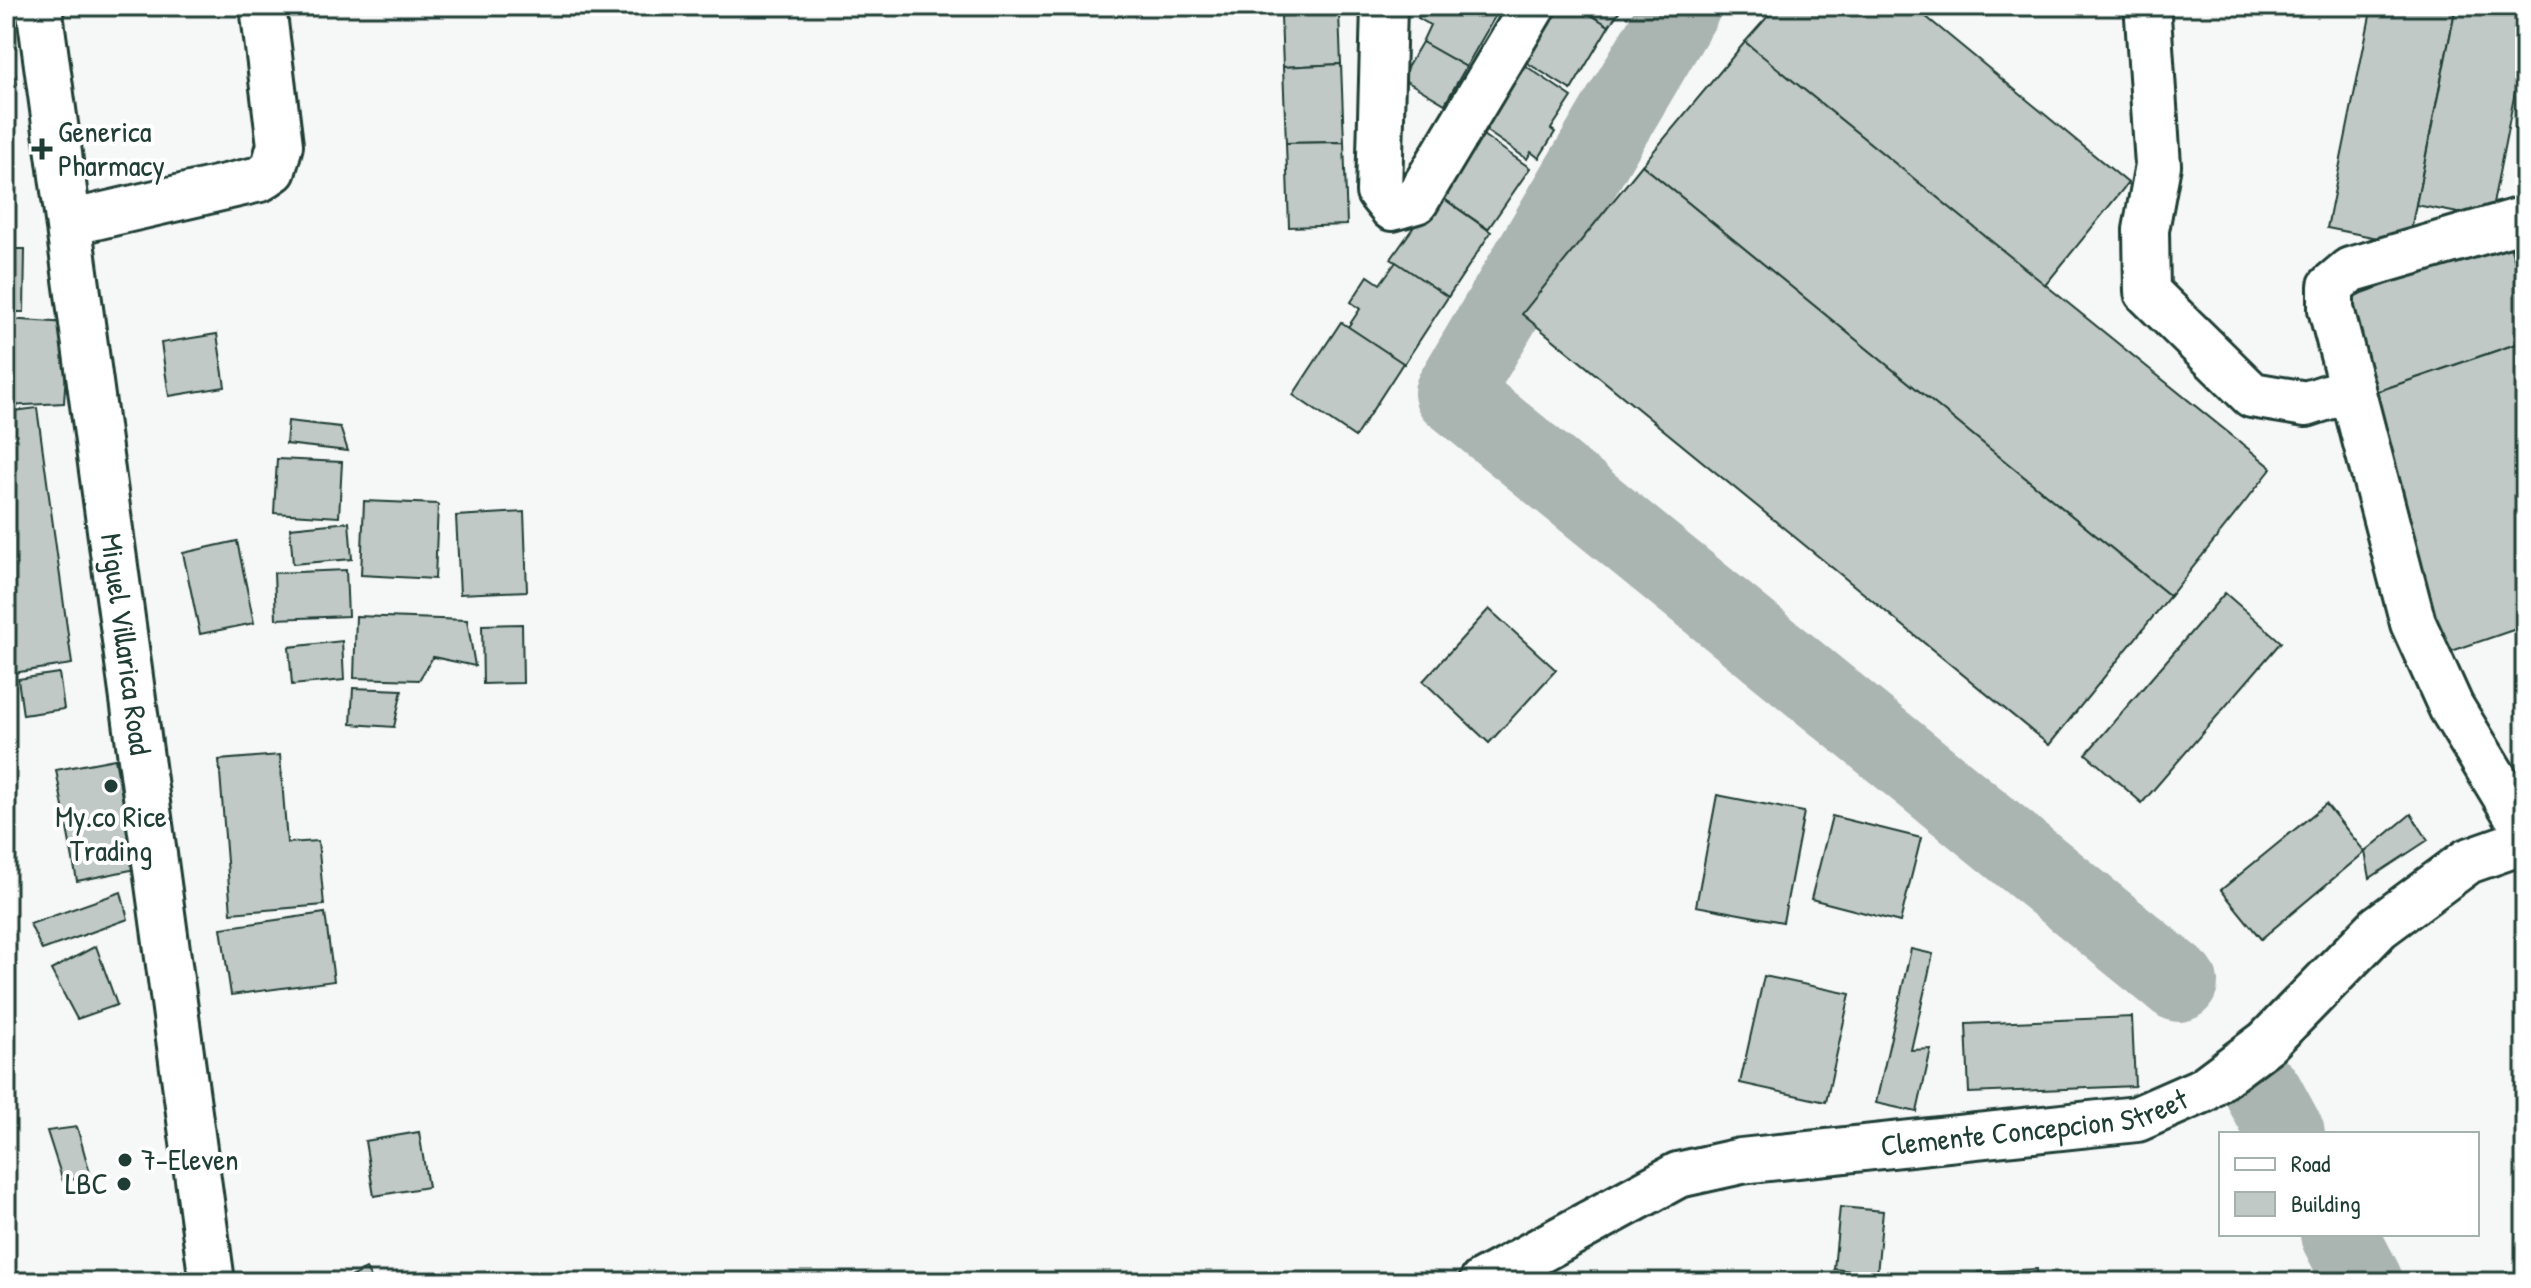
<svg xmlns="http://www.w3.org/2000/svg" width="2531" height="1288" font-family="'Patrick Hand',sans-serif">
  <rect width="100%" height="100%" fill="#f6f7f7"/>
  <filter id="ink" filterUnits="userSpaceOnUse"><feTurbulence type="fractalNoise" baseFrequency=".0125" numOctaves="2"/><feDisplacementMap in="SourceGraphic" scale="16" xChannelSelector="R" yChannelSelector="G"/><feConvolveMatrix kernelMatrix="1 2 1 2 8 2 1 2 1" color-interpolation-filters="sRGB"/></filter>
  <g filter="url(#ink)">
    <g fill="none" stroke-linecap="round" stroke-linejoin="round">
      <g stroke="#aab5b1" stroke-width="78">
        <polyline points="1682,6 1453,393 2179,983"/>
        <polyline points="2264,1093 2286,1134"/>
        <polyline points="2339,1234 2364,1282"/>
      </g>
    </g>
    <g fill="#c0c9c6" stroke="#1f3d34" stroke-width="2">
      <polygon points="1291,6 1339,6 1339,13 1291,14"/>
      <polygon points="1425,6 1439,10 1442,6 1501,6 1466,67 1422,42 1430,25 1418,18"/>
      <polygon points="1555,6 1577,6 1609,26 1571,90 1508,51"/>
      <polygon points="1577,6 1623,6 1609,26"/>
      <polygon points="1777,6 1913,6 2128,183 2038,294 1745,42"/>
      <polygon points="2372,6 2456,6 2408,244 2327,228"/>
      <polygon points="2456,6 2525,6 2525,41 2490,219 2416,205"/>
      <polygon points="1339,13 1341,64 1283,67 1281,16"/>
      <polygon points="6,19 17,84 6,86"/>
      <polygon points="1422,42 1466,67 1445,104 1401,78"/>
      <polygon points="1745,42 2272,468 2170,596 1642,165"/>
      <polygon points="1517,60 1572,97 1551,129 1555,132 1539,158 1531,152 1527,159 1475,123"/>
      <polygon points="1341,64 1344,142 1286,143 1283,67"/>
      <polygon points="1470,126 1530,168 1488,229 1437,194"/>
      <polygon points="1344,142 1347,225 1289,227 1286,143"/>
      <polygon points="1642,165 2170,596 2049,745 1522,314"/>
      <polygon points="1437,194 1491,232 1448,297 1391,259"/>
      <polygon points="2508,241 2525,291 2525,341 2376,392 2343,300"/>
      <polygon points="6,249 25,249 24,312 6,312"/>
      <polygon points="1396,262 1448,297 1404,364 1348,327 1360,309 1351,302 1368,276 1380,284"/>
      <polygon points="6,319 69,323 64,403 6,406"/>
      <polygon points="1341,322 1403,363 1355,437 1293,395"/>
      <polygon points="217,334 225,387 169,396 161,343"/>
      <polygon points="2525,341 2525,626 2443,654 2358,398"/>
      <polygon points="37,408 72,664 6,674 6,412"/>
      <polygon points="288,421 340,427 348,451 286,444"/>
      <polygon points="277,459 342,462 339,517 274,513"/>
      <polygon points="364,501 438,504 435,579 361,575"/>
      <polygon points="524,512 527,591 460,594 456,516"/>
      <polygon points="349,522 352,559 293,564 290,528"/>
      <polygon points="237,541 254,623 200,634 183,553"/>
      <polygon points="346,570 348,616 276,619 274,573"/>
      <polygon points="2225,593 2281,642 2142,803 2086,754"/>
      <polygon points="1489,609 1556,670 1489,743 1423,681"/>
      <polygon points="356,616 467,620 475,666 433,657 419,680 354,678"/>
      <polygon points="522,624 523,683 483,684 482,625"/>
      <polygon points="342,641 344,680 292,685 289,647"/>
      <polygon points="59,673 64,709 23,715 18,679"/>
      <polygon points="353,688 402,690 394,727 351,724"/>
      <polygon points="280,755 287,843 318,841 324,905 231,913 219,760"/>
      <polygon points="115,759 136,869 77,881 56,770"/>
      <polygon points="1717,795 1804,812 1783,922 1696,906"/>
      <polygon points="2326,804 2365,852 2261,939 2221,890"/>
      <polygon points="2411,814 2428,840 2370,878 2365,852"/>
      <polygon points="1832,816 1921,838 1900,922 1811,899"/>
      <polygon points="121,892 128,919 42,950 30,924"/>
      <polygon points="325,913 334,981 231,995 221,928"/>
      <polygon points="96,946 117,1005 77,1019 51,970"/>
      <polygon points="1911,949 1933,954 1911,1050 1931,1049 1917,1112 1876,1103"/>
      <polygon points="1764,976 1850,994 1826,1102 1740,1083"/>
      <polygon points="2132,1017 2135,1086 1969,1093 1966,1024"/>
      <polygon points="77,1127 91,1177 63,1181 47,1131"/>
      <polygon points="419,1132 428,1187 374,1196 365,1141"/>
      <polygon points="1840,1207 1883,1211 1877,1274 1834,1269"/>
      <polygon points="366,1269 373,1282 342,1282"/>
      <polygon points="2037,1269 2038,1282 1979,1282 1978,1272"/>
    </g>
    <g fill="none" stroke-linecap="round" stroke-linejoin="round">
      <g stroke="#1f3d34" stroke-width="50">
        <g id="minor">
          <polyline points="1384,6 1379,192 1392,208 1416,201 1533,6"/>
          <polyline points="2148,17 2158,165 2146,230 2147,292 2252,395 2306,404 2352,389"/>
          <polyline points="2525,219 2350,270 2331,286 2331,309 2413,623 2451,707 2525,829"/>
          <polyline points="69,223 260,179 273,170 280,145 263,6"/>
          <path id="s1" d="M1482 1282 1678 1175 1741 1161 2137 1119 2203 1090 2267 1042 2379 927 2468 861 2525 841"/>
        </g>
      </g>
      <g stroke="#1f3d34" stroke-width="50">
        <g id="major">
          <path id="s2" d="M39 6 212 1282"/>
        </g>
      </g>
      <use href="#minor" stroke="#fff" stroke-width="44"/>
      <use href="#major" stroke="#fff" stroke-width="44"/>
    </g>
  </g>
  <g fill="#1f3d34" stroke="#fff" stroke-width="3">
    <path d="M38 137h8v8h8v8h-8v8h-8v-8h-8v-8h8z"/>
    <circle cx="111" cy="786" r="8"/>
    <circle cx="125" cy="1160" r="8"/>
    <circle cx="124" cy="1184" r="8"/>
  </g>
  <g text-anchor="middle" stroke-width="8" stroke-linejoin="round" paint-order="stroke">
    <g font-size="30" fill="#1f3d34" stroke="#fff" text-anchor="start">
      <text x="58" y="142">Generica<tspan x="58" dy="34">Pharmacy</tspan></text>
      <text x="111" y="827" text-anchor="middle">My.co Rice<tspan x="111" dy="34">Trading</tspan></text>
      <text x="141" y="1170">7-Eleven</text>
      <text x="108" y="1194" text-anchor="end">LBC</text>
    </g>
    <g font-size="30" fill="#1f3d34" stroke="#fff">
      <text dy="10" stroke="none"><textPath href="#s2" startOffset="644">Miguel Villarica Road</textPath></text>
      <text dy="10" stroke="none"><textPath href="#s1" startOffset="584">Clemente Concepcion Street</textPath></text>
    </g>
  </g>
  <rect width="2531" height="1288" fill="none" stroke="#fff" stroke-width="32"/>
  <rect x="16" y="16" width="2499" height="1256" fill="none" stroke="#1f3d34" stroke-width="3" filter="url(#ink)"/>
  <rect x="2219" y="1132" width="260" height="104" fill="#ffffff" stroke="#a5b1ae" stroke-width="2"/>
  <rect x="2235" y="1158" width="40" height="12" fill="#ffffff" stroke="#a5b1ae" stroke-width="2"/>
  <text x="2291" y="1172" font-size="24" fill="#1f3d34">Road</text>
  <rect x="2235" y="1192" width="40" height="24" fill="#c0c9c6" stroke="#a5b1ae" stroke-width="2"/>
  <text x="2291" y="1212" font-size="24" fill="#1f3d34">Building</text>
</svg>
